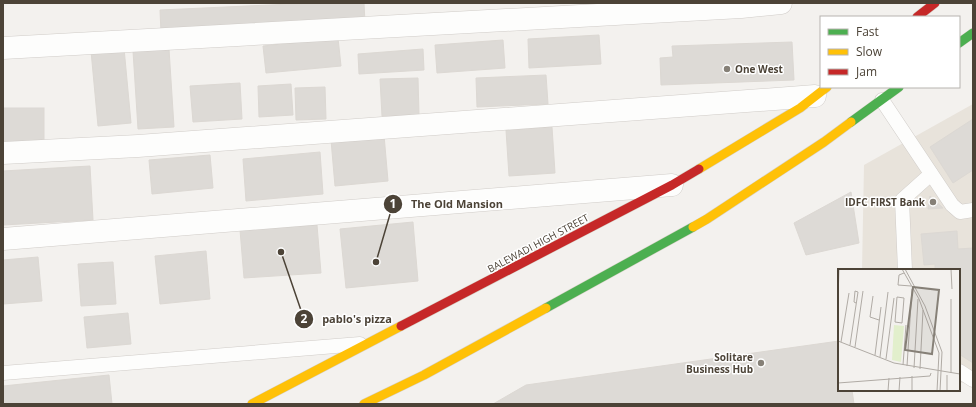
<svg xmlns="http://www.w3.org/2000/svg" width="976" height="407" font-family="'Open Sans',sans-serif">
  <rect width="100%" height="100%" fill="#f3f1ee"/>
  <polygon fill="#e8e3db" points="973,104 973,381 959,383 959,270 862,270 864,165"/>
  <g fill="#dddad6" stroke="#dcd8d3">
    <polygon points="313,3 364,3 365,23 161,33 160,10"/>
    <polygon points="599,35 601,64 529,68 528,39"/>
    <polygon points="338,38 341,66 266,73 263,46"/>
    <polygon points="503,40 505,68 437,73 435,45"/>
    <polygon points="792,42 794,80 661,85 660,58 673,57 672,46"/>
    <polygon points="124,48 131,123 98,126 91,51"/>
    <polygon points="169,49 174,127 138,129 133,51"/>
    <polygon points="423,49 424,70 359,74 358,54"/>
    <polygon points="546,75 548,104 477,107 476,78"/>
    <polygon points="418,78 419,115 382,116 380,79"/>
    <polygon points="240,83 242,119 193,122 190,86"/>
    <polygon points="291,84 293,115 259,117 258,86"/>
    <polygon points="325,87 326,119 296,120 295,88"/>
    <rect x="3" y="108" width="41" height="40"/>
    <polygon points="973,119 973,170 953,183 930,147"/>
    <polygon points="552,127 555,173 509,176 506,130"/>
    <polygon points="384,135 388,181 335,186 331,140"/>
    <polygon points="320,152 323,194 246,201 243,159"/>
    <polygon points="210,155 213,188 152,194 149,160"/>
    <polygon points="90,166 93,220 3,225 3,171"/>
    <polygon points="851,192 859,243 806,255 794,223"/>
    <polygon points="930,196 943,208 928,209"/>
    <polygon points="413,222 418,281 346,288 340,229"/>
    <polygon points="317,225 321,273 244,278 240,230"/>
    <polygon points="957,231 958,249 973,248 973,363 959,354 959,270 935,270 935,264 924,265 921,234"/>
    <polygon points="206,251 210,299 160,304 155,256"/>
    <polygon points="38,257 42,301 3,304 3,260"/>
    <polygon points="113,262 116,304 81,306 78,264"/>
    <polygon points="128,313 131,344 87,348 84,317"/>
    <polygon points="839,341 839,390 852,390 854,404 493,404 526,385"/>
    <polygon points="109,375 112,404 3,404 3,386"/>
  </g>
  <g fill="none" stroke-linecap="round" stroke-linejoin="round">
    <g stroke="#d0ccc8" stroke-width="15">
      <g id="lane">
        <polyline points="882,100 952,205 960,212 973,210"/>
        <polyline points="905,270 902,200 931,174"/>
        <polyline points="959,371 973,380"/>
        <polyline points="3,373 360,344"/>
      </g>
    </g>
    <g stroke="#d0ccc8" stroke-width="23">
      <g id="street">
        <polyline points="3,48 741,7 781,3"/>
        <polyline points="3,153 138,146 815,96"/>
        <polyline points="3,239 672,185"/>
      </g>
    </g>
    <g stroke="#d5d0c5" stroke-width="10">
      <g id="fast">
        <polyline points="959,43 973,33"/>
        <polyline points="851,122 899,87"/>
        <polyline points="546,308 693,227"/>
      </g>
    </g>
    <g stroke="#d5d0c5" stroke-width="10">
      <g id="slow">
        <polyline points="699,169 800,108 827,87"/>
        <polyline points="693,227 707,219 824,142 851,122"/>
        <polyline points="252,404 401,326"/>
        <polyline points="364,404 424,375 546,308"/>
      </g>
    </g>
    <g stroke="#d5d0c5" stroke-width="10">
      <g id="jam">
        <polyline points="917,17 935,3"/>
        <polyline points="401,326 672,185 699,169"/>
      </g>
    </g>
    <use href="#lane" stroke="#fdfdfc" stroke-width="14"/>
    <use href="#street" stroke="#fdfdfc" stroke-width="22"/>
    <use href="#fast" stroke="#4caf50" stroke-width="9"/>
    <use href="#slow" stroke="#ffc107" stroke-width="9"/>
    <use href="#jam" stroke="#c62828" stroke-width="9"/>
  </g>
  <g fill="#868077" stroke="#fff" stroke-width="1.5">
    <circle cx="727" cy="69" r="4"/>
    <circle cx="933" cy="202" r="4"/>
    <circle cx="761" cy="363" r="4"/>
  </g>
  <g text-anchor="middle" stroke-width="3" stroke-linejoin="round" paint-order="stroke">
    <g font-size="10" font-weight="bold" fill="#4c4337" stroke="#fff" text-anchor="end">
      <text x="735" y="73" text-anchor="start">One West</text>
      <text x="925" y="206">IDFC FIRST Bank</text>
      <text x="753" y="361">Solitare<tspan x="753" dy="12">Business Hub</tspan></text>
    </g>
    <g font-size="10" fill="#4c4337" stroke="#fff">
      <text transform="translate(538 243) rotate(-28)" y="4">BALEWADI HIGH STREET</text>
    </g>
  </g>
  <g transform="translate(838 269)">
    <rect width="122" height="122" fill="#f3f1ee"/>
    <path d="M56 56 66 57 63 93 54 91Z" fill="#e2efcc"/>
    <path fill="none" stroke="#b0aba5" stroke-width="1" d="M64 0 81 30 101 84 99 122M67 0 87 37 104 83 102 122M113 0 114 20M66 4 61 6 60 16 73 17M35 27 32 48 41 51M59 28 66 29 64 54 57 53ZM0 29 1 0M113 30V104M18 34 16 33 17 22 20 23M0 72 56 94 122 105M3 73 11 24M12 76 20 23M17 78 25 22M37 86 43 38M42 88 50 23M48 90 56 29M65 96 68 56M69 97 74 20M76 99 80 30M82 100 85 41M109 106V122M0 114 92 107 93 104M50 122 51 109M61 122 62 108M74 122V107"/>
    <path fill="#868077" fill-opacity="0.15" stroke="#868077" stroke-width="2" d="M75 18 101 21 94 85 67 81Z"/>
    <rect width="122" height="122" fill="none" stroke="#4c4337" stroke-width="2"/>
  </g>
  <path fill="none" stroke="#4c4337" stroke-width="1.5" d="M376 262L393 204M281 252L304 319"/>
  <g fill="#4c4337" stroke="#fff" stroke-width="1.5">
    <circle cx="376" cy="262" r="4"/>
    <circle cx="281" cy="252" r="4"/>
    <circle cx="393" cy="204" r="10"/>
    <circle cx="304" cy="319" r="10"/>
  </g>
  <g font-size="12" text-anchor="middle" font-weight="bold" fill="#fff">
    <text x="393" y="208">1</text>
    <text x="304" y="323">2</text>
  </g>
  <g font-size="11" text-anchor="middle" font-weight="bold" fill="#4c4337" stroke="#fff" stroke-width="3" stroke-linejoin="round" paint-order="stroke">
    <text x="457" y="208">The Old Mansion</text>
    <text x="357" y="323">pablo's pizza</text>
  </g>
  <rect width="976" height="407" fill="none" stroke="#4c4337" stroke-width="8"/>
  <rect x="820" y="16" width="140" height="72" fill="#ffffff" stroke="#b7b4af"/>
  <rect x="828" y="29" width="20" height="6" fill="#4caf50" stroke="#b7b4af"/>
  <text x="856" y="36" font-size="12" fill="#4c4337">Fast</text>
  <rect x="828" y="49" width="20" height="6" fill="#ffc107" stroke="#b7b4af"/>
  <text x="856" y="56" font-size="12" fill="#4c4337">Slow</text>
  <rect x="828" y="69" width="20" height="6" fill="#c62828" stroke="#b7b4af"/>
  <text x="856" y="76" font-size="12" fill="#4c4337">Jam</text>
</svg>
